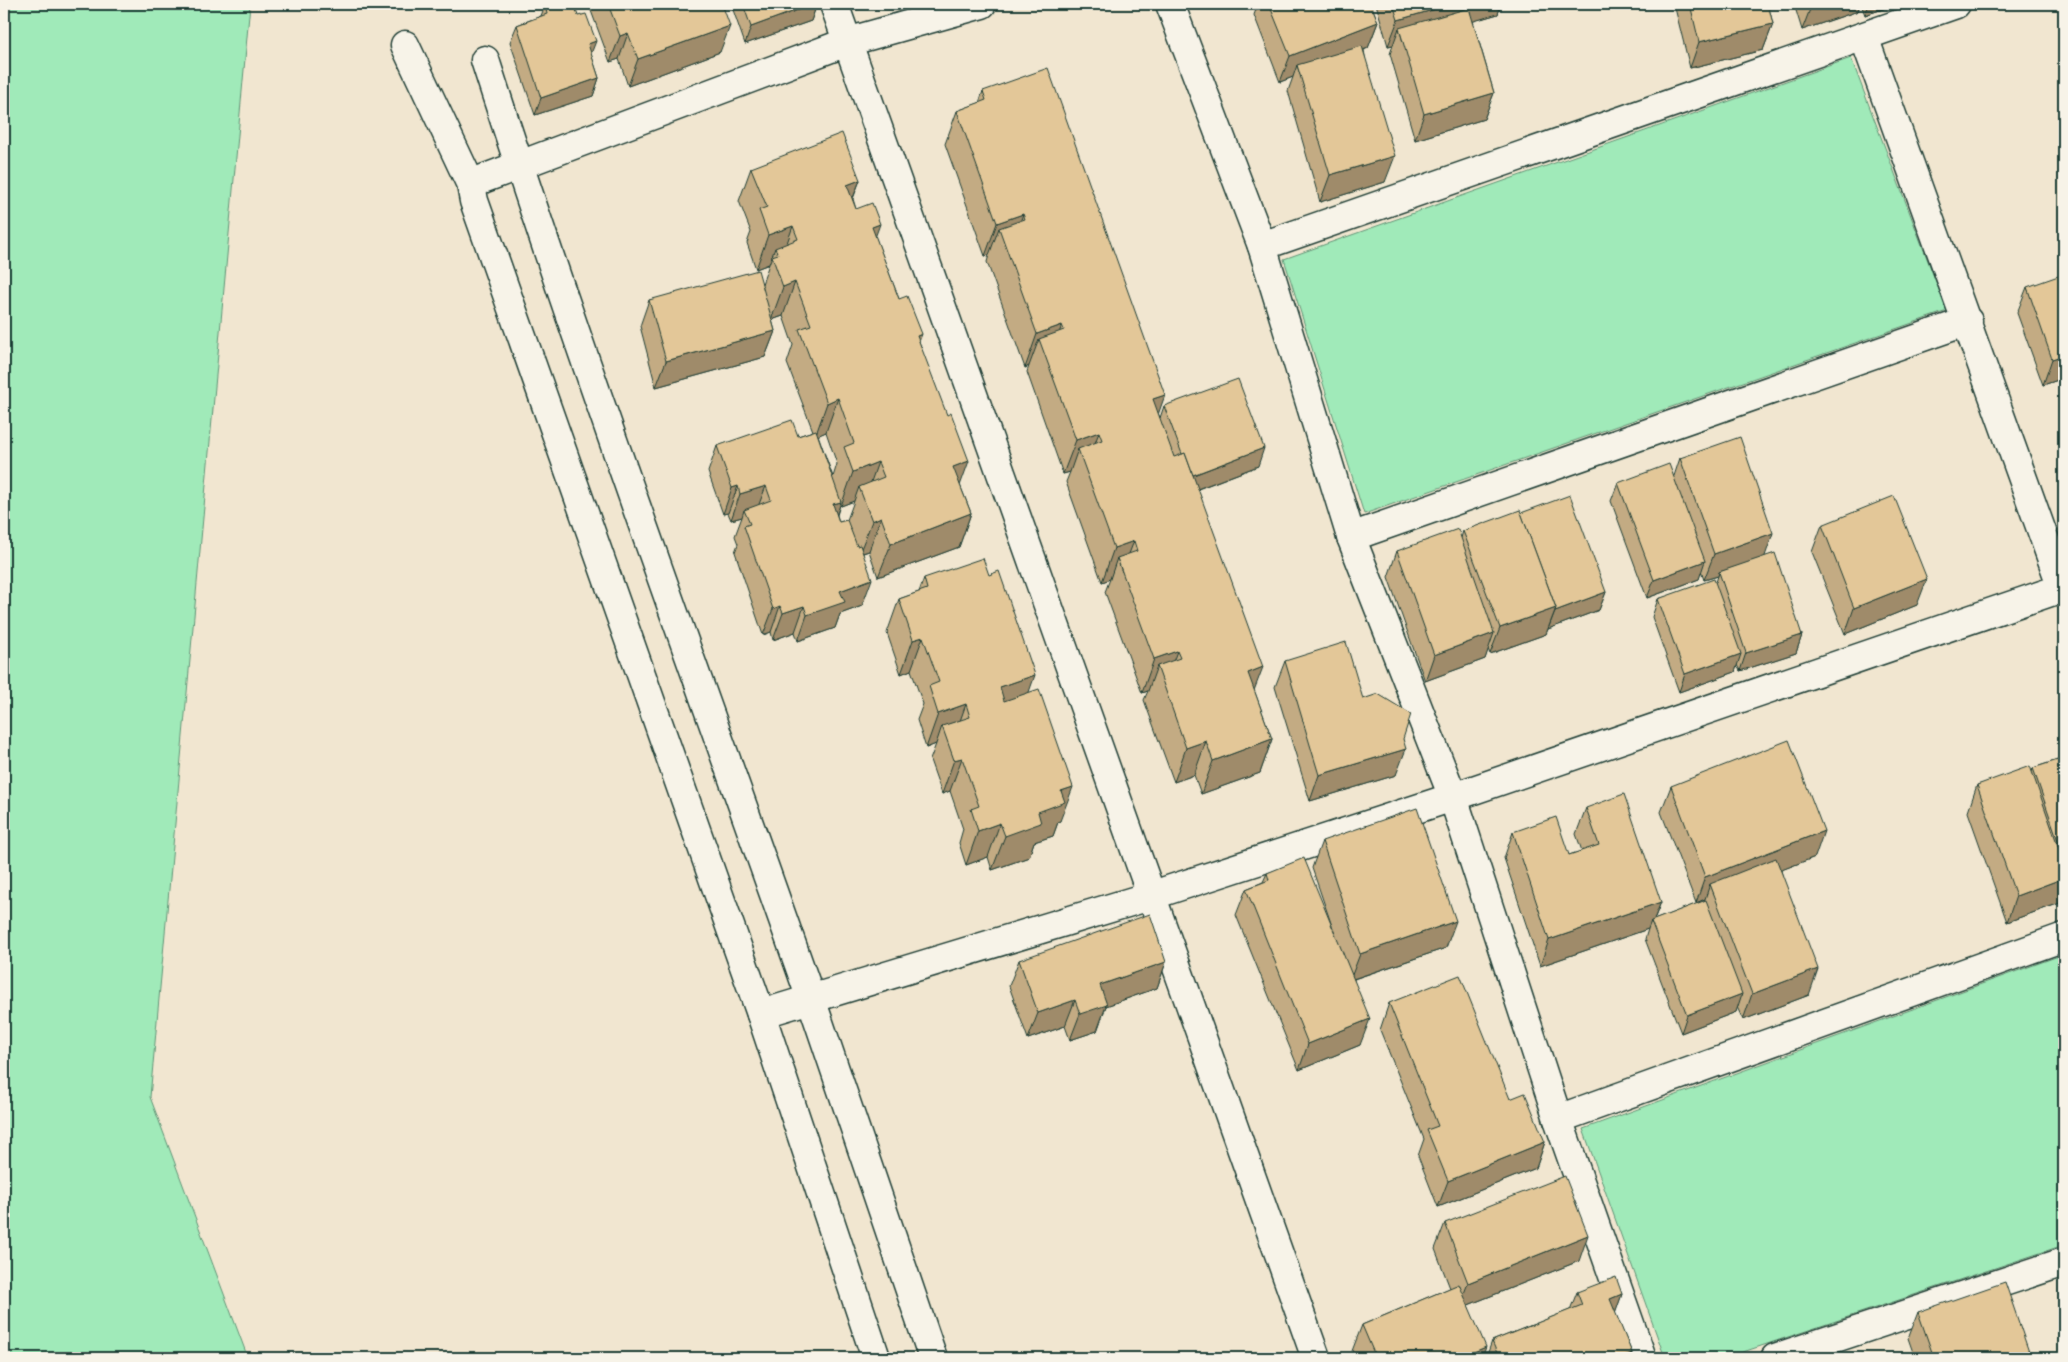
<svg xmlns="http://www.w3.org/2000/svg" width="2068" height="1362" font-family="Mynerve,sans-serif">
  <rect width="100%" height="100%" fill="#f1e6d0"/>
  <filter id="ink" filterUnits="userSpaceOnUse"><feTurbulence type="fractalNoise" baseFrequency=".02" numOctaves="2"/><feDisplacementMap in="SourceGraphic" scale="10" xChannelSelector="R" yChannelSelector="G"/><feConvolveMatrix kernelMatrix="1 2 1 2 8 2 1 2 1" color-interpolation-filters="sRGB"/></filter>
  <g filter="url(#ink)">
    <g fill="#a0eab9" stroke="#609476">
      <polygon points="4,4 250,4 150,1097 248,1358 4,1358"/>
      <polygon points="1851,58 1947,311 1364,514 1284,259"/>
      <polygon points="2064,954 2064,1245 1725,1358 1665,1358 1583,1129"/>
    </g>
    <g fill="none" stroke-linecap="round" stroke-linejoin="round">
      <g stroke="#1f3d34" stroke-width="31">
        <g id="minor">
          <polyline points="834,4 1316,1358"/>
          <polyline points="1170,4 1262,246 1351,537 1453,797 1558,1119 1642,1358"/>
          <polyline points="1864,37 2064,593"/>
          <polyline points="405,45 471,185 474,201 761,1014 876,1358"/>
          <path d="M485 60C586 375 701 686 811 999 852 1118 892 1238 933 1358"/>
          <polyline points="471,185 480,180 847,42 982,4"/>
          <polyline points="1262,246 1956,4"/>
          <polyline points="1351,537 1968,321"/>
          <polyline points="761,1014 1150,896 1453,797 2062,588"/>
          <polyline points="1558,1119 2064,937"/>
          <polyline points="1775,1358 2064,1262"/>
        </g>
      </g>
      <use href="#minor" stroke="#f7f3e8" stroke-width="28"/>
    </g>
    <g fill="#c3ab83" stroke="#1f3d34" fill-rule="evenodd">
      <polygon points="592,4 722,4 720,52 628,86 619,59 610,62 590,8"/>
      <polygon points="731,4 817,4 811,21 745,44"/>
      <polygon points="1258,4 1371,4 1378,22 1368,48 1364,50 1385,182 1320,202 1288,91 1293,77 1280,82 1254,15"/>
      <polygon points="1376,4 1501,4 1498,14 1473,21 1494,93 1484,119 1415,140 1390,54 1393,45 1388,46"/>
      <polygon points="1674,4 1768,4 1773,24 1763,50 1690,68"/>
      <polygon points="1794,4 1860,4 1858,11 1802,30"/>
      <polygon points="1861,4 1898,4 1865,15"/>
      <polygon points="545,5 591,54 599,78 593,96 535,115 510,42 517,25 541,16"/>
      <polygon points="983,91 1158,413 1160,418 1164,406 1258,466 1198,489 1254,690 1272,739 1260,773 1201,794 1194,775 1174,782 1144,700 1148,691 1142,693 1105,592 1110,579 1102,582 1066,482 1070,472 1063,474 1027,372 1029,366 1025,368 987,262 989,255 985,256 945,144 957,111 979,103"/>
      <path d="M751 168 860 180 853 199 856 209 875 236 899 299 919 341 960 485 971 513 959 547 878 577 869 551 863 553 862 606 840 614 835 628 798 641 795 632 773 640 771 632 763 635 735 552 738 544 735 536 742 517 731 520 728 513 723 514 708 472 717 446 798 436 813 431 787 363 793 345 783 316 772 320 775 331 765 357 656 387 640 326 649 300 762 284 769 264 756 269 747 243 751 232 739 201ZM826 432 837 464 833 477 818 435ZM854 501 847 520 839 522 837 515 840 505 841 506Z"/>
      <polygon points="2027,287 2064,378 2043,385 2017,313"/>
      <polygon points="1680,458 1765,557 1802,635 1796,653 1740,671 1737,665 1735,672 1679,692 1652,617 1658,599 1716,582 1718,576 1704,580 1701,571 1699,579 1647,598 1611,501 1618,483 1674,476"/>
      <polygon points="1521,513 1606,592 1599,610 1548,629 1546,634 1490,654 1488,649 1485,659 1425,681 1388,577 1397,551 1461,538 1463,531"/>
      <polygon points="1822,525 1917,605 1845,634 1812,552"/>
      <polygon points="924,578 1028,693 1060,821 1058,822 1053,836 1034,842 1029,857 992,870 988,857 966,865 959,843 963,829 950,791 942,794 930,760 936,744 926,748 917,720 923,704 911,670 901,674 887,633 899,599 919,592"/>
      <polygon points="1285,661 1363,699 1403,739 1396,775 1310,801 1275,687"/>
      <polygon points="2064,758 2064,904 2062,905 2060,901 2060,903 2007,922 1968,812 1977,785 2032,772 2033,768"/>
      <polygon points="1671,786 1815,857 1781,870 1809,995 1743,1020 1737,1007 1736,1012 1681,1033 1645,939 1648,929 1540,966 1504,858 1513,832 1569,855 1582,851 1576,834 1586,808 1661,902 1654,920 1704,901 1705,899 1696,903 1661,812"/>
      <polygon points="1322,841 1446,948 1354,979 1360,1045 1299,1070 1236,915 1246,889 1263,882 1267,873 1332,926 1312,868"/>
      <polygon points="1019,960 1166,962 1157,988 1106,1006 1097,1031 1070,1040 1065,1026 1028,1039 1009,986"/>
      <polygon points="1389,1003 1510,1099 1545,1142 1536,1168 1438,1207 1418,1156 1424,1139 1380,1030"/>
      <polygon points="1445,1223 1579,1261 1468,1305 1482,1358 1356,1358 1352,1351 1362,1325 1450,1288 1435,1249"/>
      <polygon points="1577,1292 1622,1294 1615,1313 1632,1353 1630,1358 1486,1358 1492,1341 1570,1310"/>
      <polygon points="1918,1312 2031,1358 1915,1358 1908,1338"/>
    </g>
    <g fill="#9f8b6a" stroke="#1f3d34">
      <polygon points="814,4 817,4 811,21 745,44 751,27"/>
      <polygon points="1453,4 1501,4 1498,14 1403,42 1399,28 1393,45 1388,46 1398,20"/>
      <polygon points="1812,4 1860,4 1858,11 1802,30"/>
      <polygon points="1869,4 1898,4 1865,15"/>
      <polygon points="1378,22 1368,48 1300,75 1297,65 1293,77 1280,82 1290,56"/>
      <polygon points="1773,24 1763,50 1690,68 1699,42"/>
      <polygon points="730,26 720,52 628,86 638,59"/>
      <polygon points="628,33 619,59 610,62 620,36"/>
      <polygon points="596,41 589,59 588,44"/>
      <polygon points="599,78 593,96 535,115 541,98"/>
      <polygon points="1494,93 1484,119 1415,140 1424,114"/>
      <polygon points="1395,156 1385,182 1320,202 1330,175"/>
      <polygon points="860,180 847,213 847,185"/>
      <polygon points="1023,214 1011,247 999,228 989,255 985,256 997,223"/>
      <polygon points="880,224 868,257 872,227"/>
      <polygon points="793,226 781,260 775,248 769,264 756,269 768,235"/>
      <polygon points="795,282 783,316 771,320 783,287"/>
      <polygon points="1062,325 1050,358 1039,339 1029,366 1025,368 1037,334"/>
      <polygon points="775,331 765,357 656,387 666,361"/>
      <polygon points="922,334 909,367 917,336"/>
      <polygon points="2064,355 2064,378 2043,385 2052,359"/>
      <polygon points="1165,395 1153,429 1153,399"/>
      <polygon points="838,398 826,432 815,437 827,403"/>
      <polygon points="1099,432 1087,466 1078,449 1070,472 1063,474 1076,440"/>
      <polygon points="1264,448 1258,466 1184,494 1191,476"/>
      <polygon points="969,461 957,494 953,467"/>
      <polygon points="878,462 866,496 859,487 854,501 841,506 853,472"/>
      <polygon points="738,486 728,513 723,514 732,488"/>
      <polygon points="766,486 756,512 744,510 742,517 731,520 740,494"/>
      <polygon points="841,502 832,528 833,504"/>
      <polygon points="971,513 959,547 878,577 891,544"/>
      <polygon points="881,517 869,551 859,554 872,521"/>
      <polygon points="1773,533 1764,559 1719,572 1718,576 1704,580 1714,554"/>
      <polygon points="1134,541 1122,572 1117,558 1110,579 1102,582 1114,548"/>
      <polygon points="1705,561 1699,579 1647,598 1654,580"/>
      <polygon points="872,579 862,606 840,614 835,628 798,641 807,615 840,591"/>
      <polygon points="1927,579 1917,605 1845,634 1854,608"/>
      <polygon points="1606,592 1599,610 1548,629 1555,611"/>
      <polygon points="780,606 771,632 763,635 773,609"/>
      <polygon points="804,606 795,632 773,640 783,613"/>
      <polygon points="1556,608 1546,634 1490,654 1500,628"/>
      <polygon points="1494,633 1485,659 1425,681 1434,655"/>
      <polygon points="1802,635 1796,653 1740,671 1746,653"/>
      <polygon points="923,637 911,670 901,674 913,640"/>
      <polygon points="1177,651 1165,684 1157,666 1148,691 1142,693 1154,659"/>
      <polygon points="1741,654 1735,672 1679,692 1685,674"/>
      <polygon points="1263,667 1250,701 1248,673"/>
      <polygon points="1035,675 1023,709 988,720 1000,687"/>
      <polygon points="966,704 954,738 942,726 936,744 926,748 938,714"/>
      <polygon points="1272,739 1260,773 1201,794 1213,761"/>
      <polygon points="1206,741 1194,775 1174,782 1186,748"/>
      <polygon points="1406,749 1396,775 1310,801 1319,775"/>
      <polygon points="962,758 950,791 942,794 954,760"/>
      <polygon points="1073,787 1060,821 1058,822 1053,836 1034,842 1029,857 992,870 1005,836 1038,812 1061,791"/>
      <polygon points="1000,823 988,857 966,865 978,831"/>
      <polygon points="1824,831 1815,857 1715,896 1710,884 1705,899 1696,903 1705,877"/>
      <polygon points="2064,878 2064,890 2060,903 2007,922 2016,896"/>
      <polygon points="2064,897 2064,904 2062,905"/>
      <polygon points="1661,902 1652,924 1651,921 1648,929 1540,966 1549,940"/>
      <polygon points="1456,921 1446,948 1350,980 1360,954"/>
      <polygon points="1166,962 1157,988 1106,1006 1097,1031 1070,1040 1080,1014 1100,985"/>
      <polygon points="1818,969 1809,995 1743,1020 1752,994"/>
      <polygon points="1742,994 1736,1012 1681,1033 1687,1015"/>
      <polygon points="1075,1000 1065,1026 1028,1039 1038,1013"/>
      <polygon points="1370,1019 1360,1045 1299,1070 1308,1044"/>
      <polygon points="1545,1142 1536,1168 1438,1207 1448,1181"/>
      <polygon points="1588,1235 1579,1261 1458,1309 1468,1283"/>
      <polygon points="1622,1294 1613,1320 1610,1299"/>
      <polygon points="1486,1347 1482,1358 1459,1358"/>
      <polygon points="1632,1353 1630,1358 1618,1358"/>
    </g>
    <g fill="#e3c798" stroke="#1f3d34">
      <polygon points="549,4 574,4 578,16 586,14 596,41 588,44 599,78 541,98 517,25 547,14 545,5"/>
      <polygon points="608,4 722,4 730,26 638,59 628,33 620,36"/>
      <polygon points="743,4 814,4 751,27"/>
      <polygon points="1269,4 1371,4 1378,22 1290,56"/>
      <polygon points="1393,4 1453,4 1398,20"/>
      <polygon points="1690,4 1768,4 1773,24 1699,42"/>
      <polygon points="1469,8 1494,93 1424,114 1399,28"/>
      <polygon points="1362,46 1395,156 1330,175 1297,65"/>
      <polygon points="1048,68 1165,395 1153,399 1174,457 1185,453 1263,667 1248,673 1272,739 1213,761 1206,741 1186,748 1157,666 1180,658 1177,651 1154,659 1117,558 1137,551 1134,541 1114,548 1078,449 1102,440 1099,432 1076,440 1039,339 1064,330 1062,325 1037,334 999,228 1025,219 1023,214 997,223 957,111 986,100 983,91"/>
      <polygon points="842,133 860,180 847,185 856,209 872,203 880,224 872,227 899,299 907,296 922,334 917,336 947,415 951,413 969,461 953,467 971,513 891,544 881,517 872,521 859,487 884,477 878,462 853,472 844,447 854,443 838,398 827,403 799,329 811,325 795,282 783,287 772,256 778,254 775,248 798,239 793,226 768,235 759,210 767,207 751,168"/>
      <polygon points="758,270 775,331 666,361 649,300"/>
      <polygon points="2064,274 2064,355 2052,359 2027,287"/>
      <polygon points="1238,379 1264,448 1193,475 1185,453 1182,454 1164,406"/>
      <polygon points="792,420 798,436 816,430 841,502 833,504 839,522 847,520 857,546 860,545 872,579 840,591 845,602 807,615 804,606 783,613 780,606 773,609 744,526 750,524 744,510 771,500 766,486 740,494 738,486 732,488 717,446"/>
      <polygon points="1740,437 1773,533 1714,554 1680,458"/>
      <polygon points="1669,464 1705,561 1654,580 1618,483"/>
      <polygon points="1570,495 1606,592 1555,611 1556,608 1521,513"/>
      <polygon points="1894,496 1927,579 1854,608 1822,525"/>
      <polygon points="1520,510 1556,608 1500,628 1463,531"/>
      <polygon points="1458,529 1494,633 1434,655 1397,551"/>
      <polygon points="1775,553 1802,635 1746,653 1719,572"/>
      <polygon points="983,558 989,575 999,571 1035,675 1000,687 1004,701 1039,689 1073,787 1061,791 1065,802 1038,812 1041,823 1005,836 1000,823 978,831 971,809 979,806 962,758 954,760 942,726 970,717 966,704 938,714 929,686 939,682 923,637 913,640 899,599 927,589 924,578"/>
      <polygon points="1714,579 1741,654 1685,674 1658,599"/>
      <polygon points="1346,642 1363,699 1378,694 1411,714 1403,739 1406,749 1319,775 1285,661"/>
      <polygon points="1789,740 1824,831 1705,877 1671,786"/>
      <polygon points="2064,758 2064,858 2033,768"/>
      <polygon points="2030,766 2064,863 2064,878 2016,896 1977,785"/>
      <polygon points="1624,794 1661,902 1549,940 1513,832 1556,817 1569,855 1599,845 1586,808"/>
      <polygon points="1417,808 1456,921 1360,954 1322,841"/>
      <polygon points="1304,858 1370,1019 1308,1044 1246,889 1269,880 1267,873"/>
      <polygon points="1776,858 1818,969 1752,994 1710,884"/>
      <polygon points="1706,900 1742,994 1687,1015 1651,921"/>
      <polygon points="1150,914 1166,962 1100,985 1107,1005 1080,1014 1075,1000 1038,1013 1019,960"/>
      <polygon points="1460,975 1510,1099 1525,1093 1545,1142 1448,1181 1427,1130 1438,1126 1389,1003"/>
      <polygon points="1565,1176 1588,1235 1468,1283 1445,1223"/>
      <polygon points="1616,1277 1622,1294 1610,1299 1632,1353 1618,1358 1499,1358 1492,1341 1582,1305 1577,1292"/>
      <polygon points="2005,1282 2031,1358 1934,1358 1918,1312"/>
      <polygon points="1459,1284 1486,1347 1459,1358 1376,1358 1362,1325"/>
    </g>
  </g>
  <rect width="2068" height="1362" fill="none" stroke="#f7f3e8" stroke-width="20"/>
  <rect x="10" y="10" width="2048" height="1342" fill="none" stroke="#1f3d34" stroke-width="2" filter="url(#ink)"/>
</svg>
